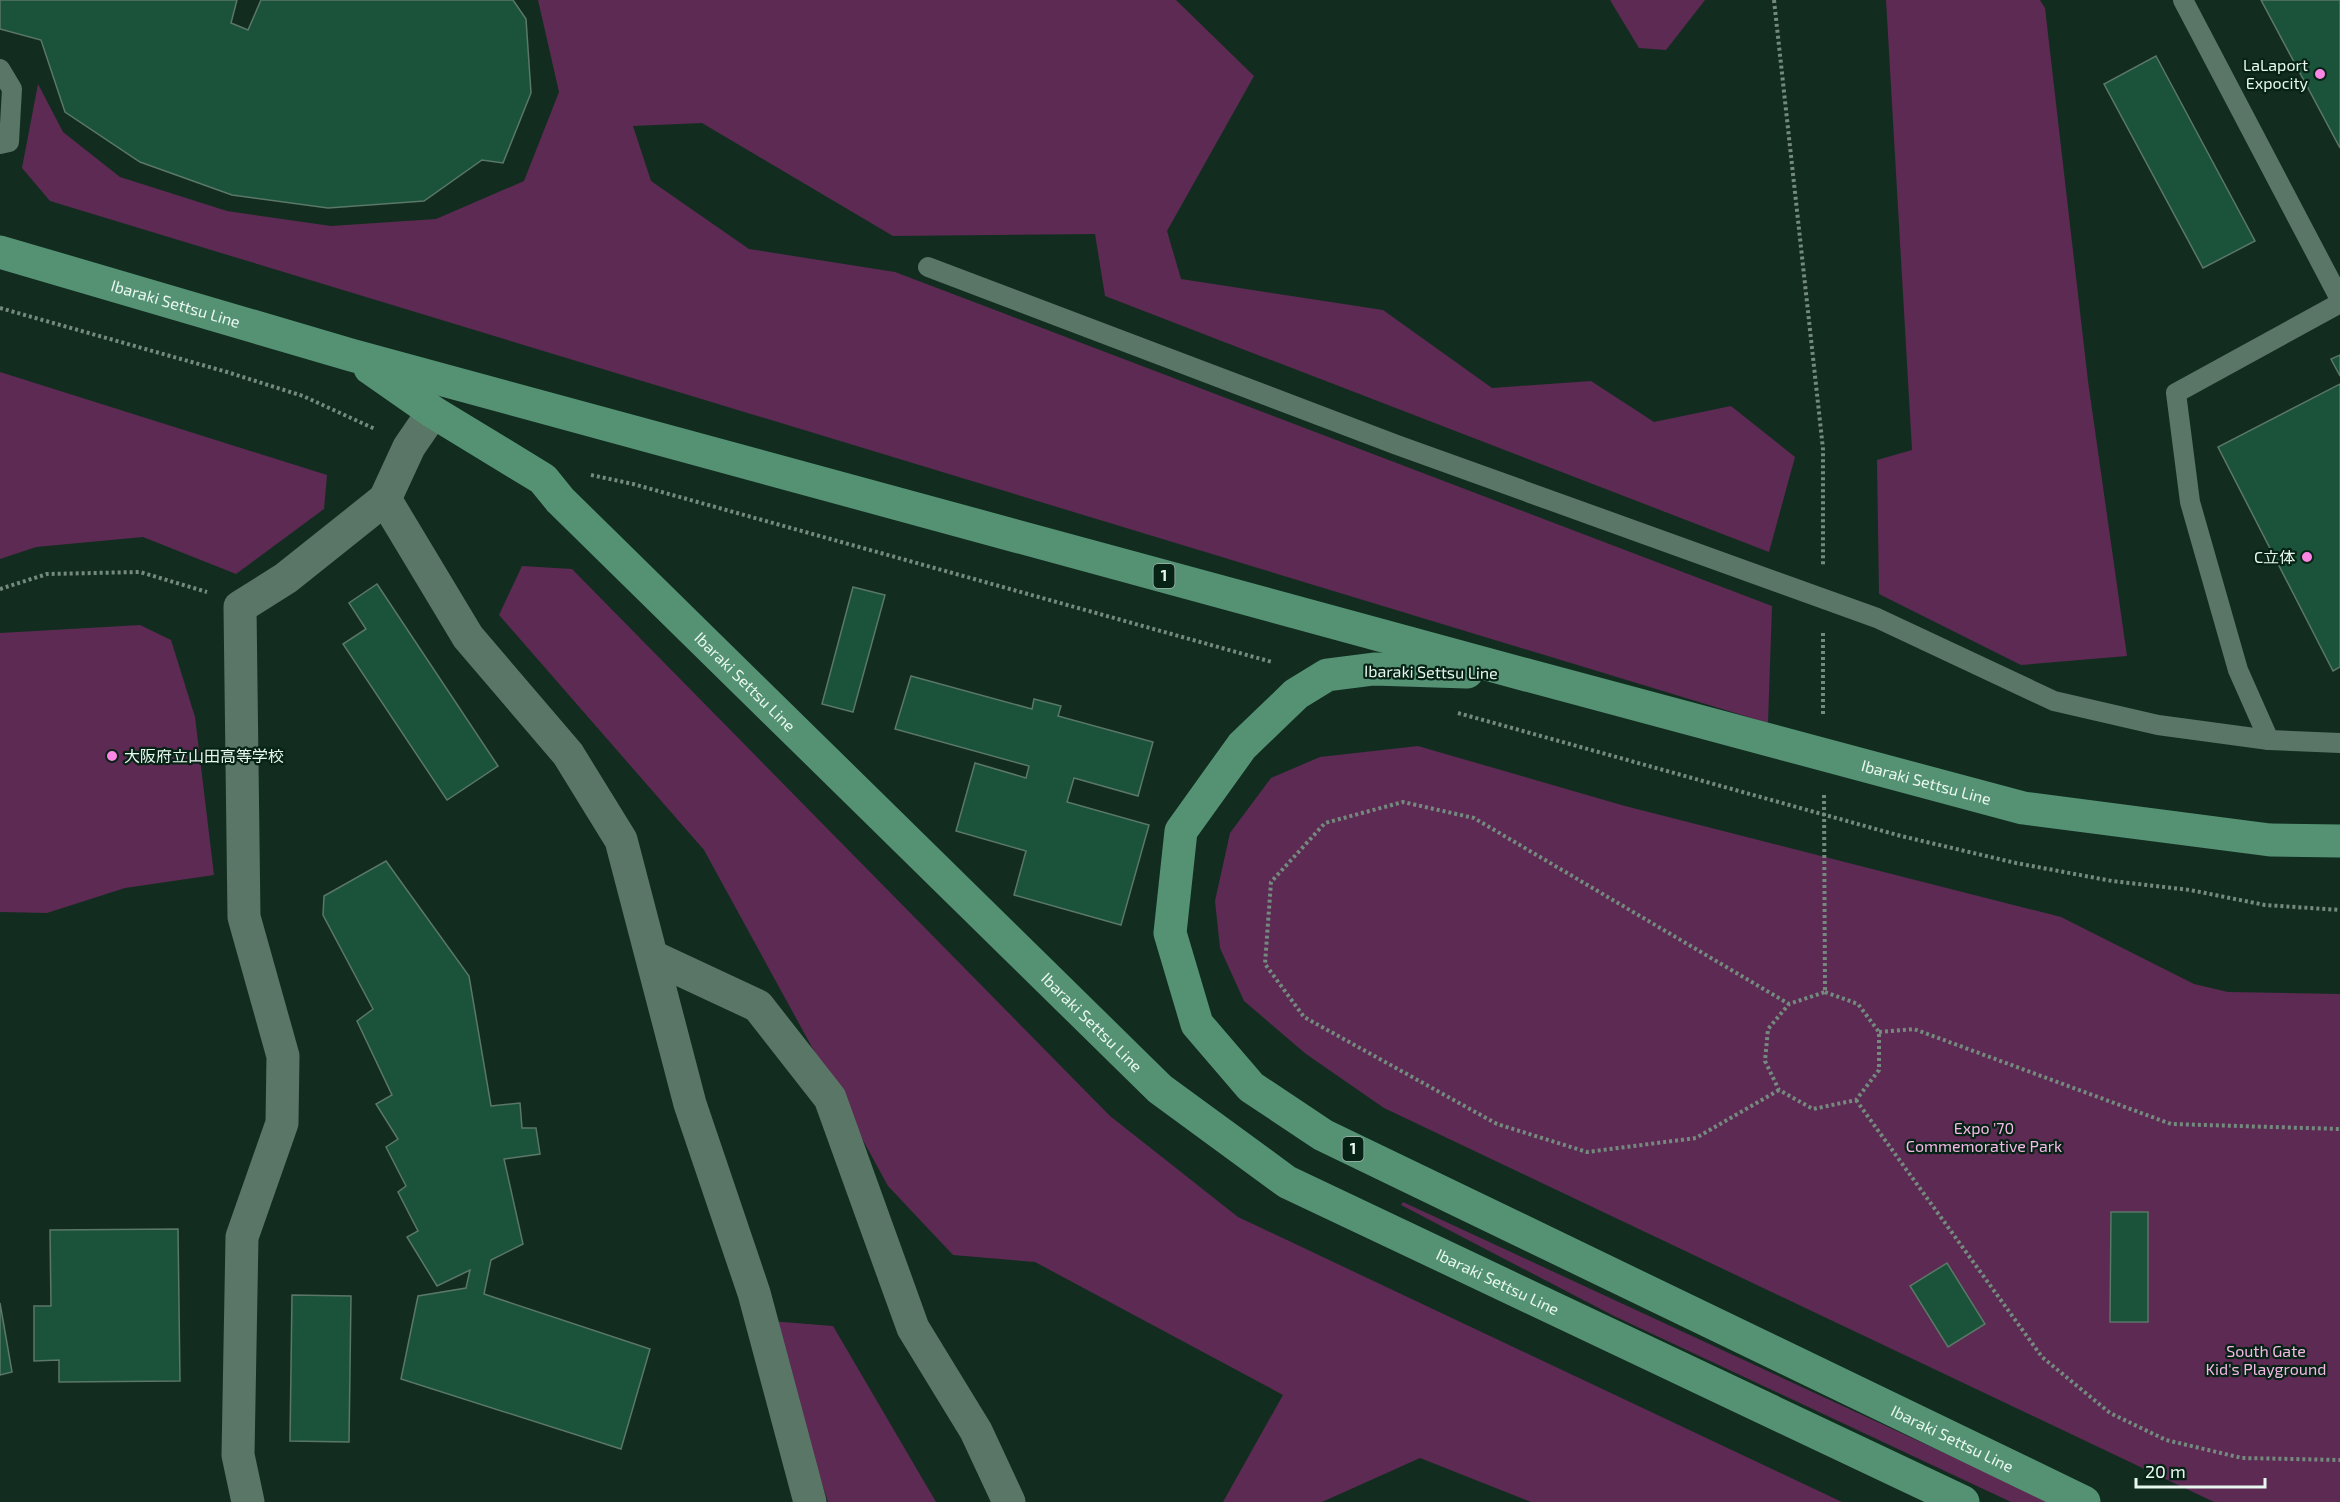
<svg xmlns="http://www.w3.org/2000/svg" width="2340" height="1502" font-family="'Exo 2','Noto Sans JP',sans-serif">
  <rect width="100%" height="100%" fill="#122d1f"/>
  <g fill="#5c2a52">
    <polygon points="538,0 1176,0 1254,76 1167,231 1181,279 1383,310 1492,388 1591,381 1654,422 1731,406 1795,457 1769,552 1105,296 1095,234 893,236 702,123 633,126 651,181 749,249 895,272 1772,606 1768,723 50,201 22,168 38,84 63,132 120,177 227,211 331,226 436,219 524,181 559,92"/>
    <polygon points="1610,0 1705,0 1666,50 1639,48"/>
    <polygon points="1886,0 2040,0 2045,8 2088,381 2127,656 2021,665 1879,594 1877,460 1912,450"/>
    <polygon points="0,372 327,475 324,509 236,574 143,537 36,547 0,559"/>
    <polygon points="522,566 572,569 1110,1116 1238,1217 1842,1502 1531,1502 1420,1458 1322,1502 1223,1502 1283,1395 1035,1262 953,1255 888,1186 704,850 499,615"/>
    <polygon points="140,625 171,640 195,717 214,875 125,888 47,913 0,912 0,633"/>
    <polygon points="1418,746 1625,806 2061,917 2194,984 2228,992 2340,994 2340,1502 2214,1502 1384,1108 1306,1054 1244,1001 1220,948 1215,901 1230,833 1271,778 1320,757"/>
    <polygon points="1403,1202 2050,1502 2011,1502 1614,1316 1401,1205"/>
    <polygon points="770,1321 833,1326 936,1502 828,1502"/>
  </g>
  <g fill="#1b533a" stroke="#5a7767" stroke-width="1.5">
    <polygon points="0,0 237,0 231,23 248,30 261,0 513,0 526,19 531,93 503,163 482,160 424,201 328,208 232,195 140,162 65,112 41,40 0,29"/>
    <polygon points="2261,0 2340,0 2340,148"/>
    <polygon points="2156,56 2255,241 2203,268 2104,84"/>
    <polygon points="2340,355 2340,376 2331,359"/>
    <polygon points="2340,384 2340,667 2333,671 2218,447"/>
    <polygon points="377,584 498,766 447,800 343,644 366,629 349,603"/>
    <polygon points="853,587 885,595 853,712 822,704"/>
    <polygon points="911,676 1032,709 1034,699 1061,706 1058,716 1153,742 1138,796 1074,778 1067,802 1149,825 1121,925 1014,895 1026,851 956,831 975,763 1026,778 1029,766 895,729"/>
    <polygon points="386,861 469,976 491,1106 520,1103 522,1128 536,1128 540,1154 504,1159 523,1244 491,1260 484,1294 650,1349 621,1449 401,1379 418,1296 466,1288 470,1270 437,1286 407,1237 418,1231 398,1192 406,1186 386,1147 398,1139 376,1104 392,1095 357,1021 373,1009 323,915 324,896"/>
    <polygon points="2111,1212 2148,1212 2148,1322 2110,1322"/>
    <polygon points="178,1229 180,1381 59,1382 59,1360 34,1361 34,1306 51,1306 50,1230"/>
    <polygon points="1947,1263 1985,1324 1948,1347 1910,1286"/>
    <polygon points="292,1295 351,1296 349,1442 290,1441"/>
    <polygon points="0,1303 12,1372 0,1375"/>
  </g>
  <g fill="none" stroke-linecap="round" stroke-linejoin="round">
    <g stroke="#748a7e" stroke-width="4" stroke-dasharray="3 3" stroke-linecap="butt">
      <polyline points="1774,0 1823,449 1823,565"/>
      <polyline points="0,308 227,372 303,396 375,429"/>
      <polyline points="591,475 633,484 1272,662"/>
      <polyline points="0,589 47,574 140,572 207,592"/>
      <polyline points="1823,633 1823,715"/>
      <polyline points="1458,713 1901,836 2016,863 2112,881 2190,890 2265,905 2340,910"/>
      <polyline points="1824,795 1825,992"/>
      <polygon points="1825,992 1858,1004 1879,1032 1879,1070 1856,1100 1813,1109 1779,1090 1765,1061 1768,1029 1789,1004"/>
      <polyline points="1879,1032 1914,1029 2171,1124 2340,1129"/>
      <polyline points="1779,1090 1696,1138 1587,1152 1497,1124 1304,1017 1265,964 1271,882 1325,823 1403,802 1474,818 1789,1004"/>
      <polyline points="1856,1100 2042,1357 2110,1413 2166,1440 2242,1458 2340,1460"/>
    </g>
    <g stroke="#597666" stroke-width="20">
      <polyline points="2183,0 2340,299"/>
      <polyline points="0,69 12,89 9,142 0,144"/>
      <polyline points="928,267 1397,445 1877,618 2054,701 2158,725 2269,740"/>
      <polyline points="2340,303 2176,393 2190,502 2238,670 2269,740 2340,743"/>
    </g>
    <g stroke="#597666" stroke-width="33">
      <polyline points="385,499 468,637 568,754 621,840 690,1104 754,1293 810,1502"/>
      <polyline points="653,957 758,1006 830,1098 913,1328 976,1431 1009,1502"/>
      <polyline points="248,1502 238,1455 242,1237 282,1123 283,1056 244,917 240,607 286,578 385,499 409,447 433,412"/>
    </g>
    <g stroke="#559274" stroke-width="33">
      <path id="s1" d="M0 252 351 355 1523 674 2023 808 2270 840 2340 841"/>
      <path id="s2" d="M370 368 433 412 543 479 560 500 1160 1089 1287 1182 1963 1502"/>
      <path id="s3" d="M1467 672 1374 669 1327 675 1296 694 1242 746 1181 831 1170 933 1197 1024 1251 1087 1323 1135 2084 1502"/>
    </g>
  </g>
  <g fill="#fc86e4" stroke="#072316" stroke-width="2">
    <circle cx="2320" cy="74" r="6"/>
    <circle cx="2307" cy="557" r="6"/>
    <circle cx="112" cy="756" r="6"/>
  </g>
  <g text-anchor="middle" stroke-width="4.5" stroke-linejoin="round" paint-order="stroke">
    <g fill="#072316" stroke="#a4b8ae" stroke-width="1.5">
      <rect x="1153.5" y="564" width="21" height="24" rx="4.5"/>
      <rect x="1342.5" y="1137" width="21" height="24" rx="4.5"/>
    </g>
    <g font-size="15" font-weight="bold" fill="#e8f8ef">
      <text x="1164" y="581">1</text>
      <text x="1353" y="1154">1</text>
    </g>
    <g font-size="16" fill="#e8f8ef" stroke="#072316" text-anchor="end">
      <text x="2308" y="71">LaLaport<tspan x="2308" dy="18">Expocity</tspan></text>
      <text x="2295" y="563">C立体</text>
      <text x="124" y="762" text-anchor="start">大阪府立山田高等学校</text>
    </g>
    <g font-size="16" fill="#e8f8ef" stroke="#072316">
      <text dy="6" stroke="none"><textPath href="#s1" startOffset="183">Ibaraki Settsu Line</textPath></text>
      <text transform="translate(1431 672) rotate(1)" y="6">Ibaraki Settsu Line</text>
      <text dy="6" stroke="none"><textPath href="#s2" startOffset="492">Ibaraki Settsu Line</textPath></text>
      <text dy="6" stroke="none"><textPath href="#s1" startOffset="1998">Ibaraki Settsu Line</textPath></text>
      <text dy="6" stroke="none"><textPath href="#s2" startOffset="978">Ibaraki Settsu Line</textPath></text>
      <text dy="6" stroke="none"><textPath href="#s2" startOffset="1464">Ibaraki Settsu Line</textPath></text>
      <text dy="6" stroke="none"><textPath href="#s3" startOffset="1422">Ibaraki Settsu Line</textPath></text>
    </g>
    <g font-size="16" fill="#f5b9e6" stroke="#072316">
      <text x="1984" y="1134">Expo '70<tspan x="1984" dy="18">Commemorative Park</tspan></text>
      <text x="2266" y="1357">South Gate<tspan x="2266" dy="18">Kid's Playground</tspan></text>
    </g>
  </g>
  <path d="M2136 1478v9h129v-9" fill="none" stroke="#e8f8ef" stroke-width="3"/>
  <text x="2145" y="1478" font-size="18" fill="#e8f8ef" stroke="#072316" stroke-width="4.5" paint-order="stroke">20 m</text>
</svg>
